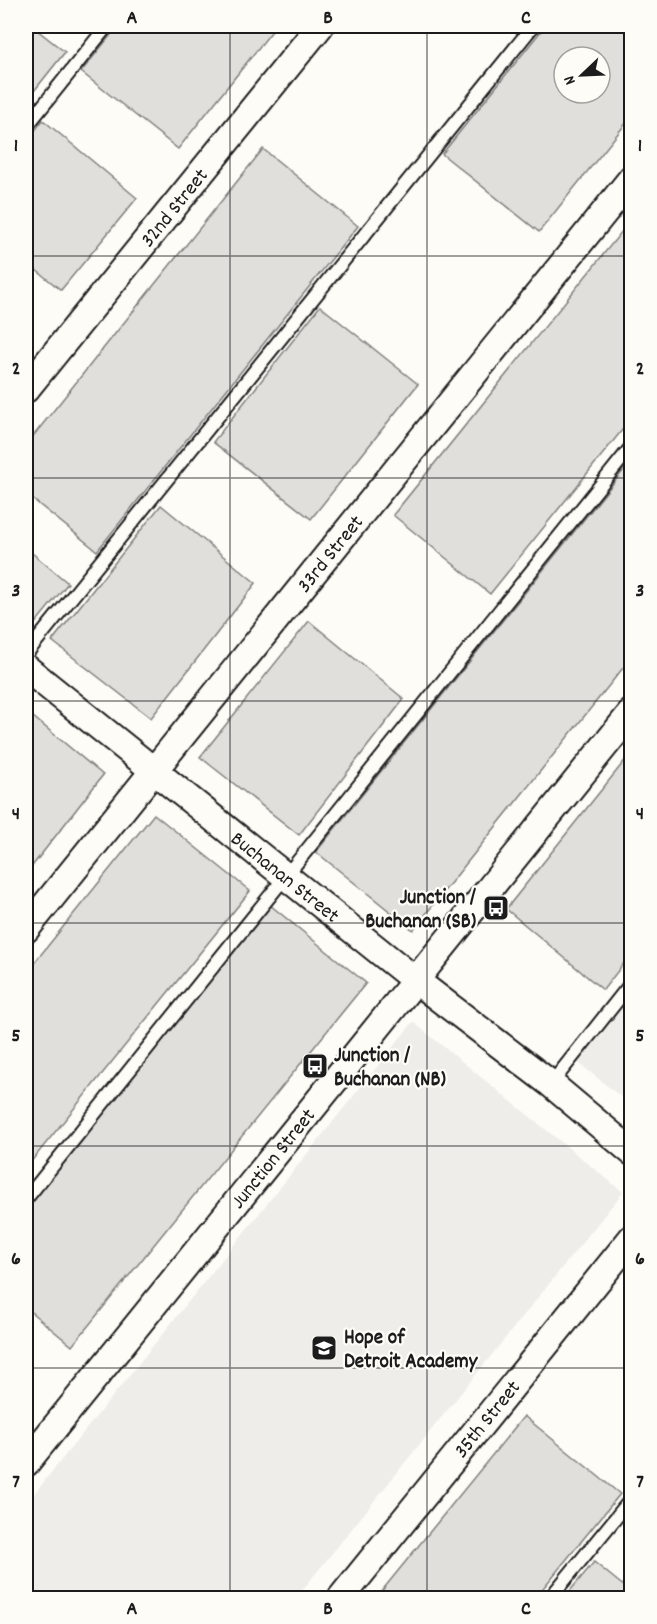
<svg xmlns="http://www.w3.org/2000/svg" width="657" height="1624" font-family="Dekko,sans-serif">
  <rect width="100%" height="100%" fill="#fdfcf7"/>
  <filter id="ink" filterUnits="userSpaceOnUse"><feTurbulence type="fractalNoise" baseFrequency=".0167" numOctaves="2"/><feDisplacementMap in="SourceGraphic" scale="12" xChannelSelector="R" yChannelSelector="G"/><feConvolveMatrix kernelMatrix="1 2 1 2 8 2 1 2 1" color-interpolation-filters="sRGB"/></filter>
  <g filter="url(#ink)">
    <g fill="#eeede9">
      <polygon points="631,990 631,1105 575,1060"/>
      <polygon points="413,1022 623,1192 296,1598 43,1598 26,1585 26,1504"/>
    </g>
    <g fill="#e0dfdb" stroke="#7e7e7c" stroke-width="1.5" fill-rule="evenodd">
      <polygon points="26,26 32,26 65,52 26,101"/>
      <polygon points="118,26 276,26 178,149 81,72"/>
      <path d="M545 26H618L631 36V117L539 232 442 154ZM564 57H600V93H564Z"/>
      <polygon points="43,120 137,198 61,290 26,262 26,142"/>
      <polygon points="263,149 358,226 97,551 26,494 26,445"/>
      <polygon points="631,220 631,419 490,594 393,515"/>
      <polygon points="320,306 418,384 311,519 213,442"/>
      <polygon points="631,461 631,658 413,930 316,852"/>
      <polygon points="161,505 256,583 151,718 52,641"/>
      <polygon points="26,548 68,583 29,631 26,628"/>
      <polygon points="309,621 404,699 299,835 200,757"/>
      <polygon points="26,711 103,775 26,874"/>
      <polygon points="631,753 631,954 603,990 506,909"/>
      <polygon points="154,814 250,891 26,1168 26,973"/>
      <polygon points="270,905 366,983 72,1346 26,1308 26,1208"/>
      <polygon points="524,1416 620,1494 535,1598 376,1598"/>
      <polygon points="594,1562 631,1592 631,1598 564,1598"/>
    </g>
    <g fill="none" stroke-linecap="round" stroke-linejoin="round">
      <g stroke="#1c1c1c" stroke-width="16">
        <g id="service">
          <polyline points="26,127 107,26"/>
          <polyline points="26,654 533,26"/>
          <polyline points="551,1084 632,982"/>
          <polyline points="26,1199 632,446"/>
          <polyline points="550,1598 632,1498"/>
        </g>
      </g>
      <g stroke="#1c1c1c" stroke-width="30">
        <g id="minor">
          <path id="s1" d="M26 389 320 26"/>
          <path id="s2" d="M26 668 415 980 551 1084 632 1152"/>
          <path id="s3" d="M26 929 632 178"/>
          <path id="s4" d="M26 1463 632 712"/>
          <path id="s5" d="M341 1598 632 1238"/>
        </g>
      </g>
      <use href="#service" stroke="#fdfcf7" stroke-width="12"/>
      <use href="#minor" stroke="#fdfcf7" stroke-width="26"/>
    </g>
  </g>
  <path fill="none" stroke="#1c1c1c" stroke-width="1.5" stroke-opacity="0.55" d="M230 26V1598M427 26V1598M26 256H632M26 478H632M26 701H632M26 923H632M26 1146H632M26 1368H632"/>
  <defs>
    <g id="bus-square" transform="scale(1.35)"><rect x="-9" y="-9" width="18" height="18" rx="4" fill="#1c1c1c" stroke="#fdfcf7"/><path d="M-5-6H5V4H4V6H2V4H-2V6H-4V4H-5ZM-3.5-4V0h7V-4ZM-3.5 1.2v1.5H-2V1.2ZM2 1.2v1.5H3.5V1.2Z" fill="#fff"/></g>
    <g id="school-square" transform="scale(1.35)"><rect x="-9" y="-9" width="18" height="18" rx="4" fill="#1c1c1c" stroke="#fdfcf7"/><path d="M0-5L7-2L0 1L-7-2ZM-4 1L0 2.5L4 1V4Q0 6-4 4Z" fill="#fff"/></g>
  </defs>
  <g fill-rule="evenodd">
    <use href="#bus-square" x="496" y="908"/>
    <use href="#bus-square" x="315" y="1066"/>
    <use href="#school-square" x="324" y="1348"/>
  </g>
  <g text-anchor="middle" stroke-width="4.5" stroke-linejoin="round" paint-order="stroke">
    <g font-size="21" fill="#1c1c1c" stroke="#fdfcf7">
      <text dy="7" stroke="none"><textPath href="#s1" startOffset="234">32nd Street</textPath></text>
      <text dy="7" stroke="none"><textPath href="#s3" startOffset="483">33rd Street</textPath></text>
      <text dy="7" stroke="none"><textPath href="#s2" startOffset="333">Buchanan Street</textPath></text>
      <text dy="7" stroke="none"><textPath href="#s4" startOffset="392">Junction Street</textPath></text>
      <text dy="7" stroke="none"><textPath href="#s5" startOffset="231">35th Street</textPath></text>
    </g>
    <g font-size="21" font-weight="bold" fill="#1c1c1c" stroke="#fdfcf7" text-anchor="start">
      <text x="476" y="903" text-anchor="end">Junction /<tspan x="476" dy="24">Buchanan (SB)</tspan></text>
      <text x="334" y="1061">Junction /<tspan x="334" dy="24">Buchanan (NB)</tspan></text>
      <text x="344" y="1343">Hope of<tspan x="344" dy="24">Detroit Academy</tspan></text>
    </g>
  </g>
  <rect width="657" height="1624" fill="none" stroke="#fdfcf7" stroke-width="66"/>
  <g transform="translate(582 75) rotate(247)"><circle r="28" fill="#fdfcf7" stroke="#a3a29f" stroke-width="1.5"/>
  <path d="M0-4.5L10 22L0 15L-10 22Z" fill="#1c1c1c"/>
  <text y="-9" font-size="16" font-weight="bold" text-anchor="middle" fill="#1c1c1c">N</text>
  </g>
  <rect x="33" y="33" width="591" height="1558" fill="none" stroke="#1c1c1c" stroke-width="2"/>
  <g font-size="20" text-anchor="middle" font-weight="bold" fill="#1c1c1c">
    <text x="132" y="23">A</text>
    <text x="328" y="23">B</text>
    <text x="526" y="23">C</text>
    <text x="16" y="151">1</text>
    <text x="640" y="151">1</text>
    <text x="16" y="374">2</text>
    <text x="640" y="374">2</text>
    <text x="16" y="596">3</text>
    <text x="640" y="596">3</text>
    <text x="16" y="819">4</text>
    <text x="640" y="819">4</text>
    <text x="16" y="1041">5</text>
    <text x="640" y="1041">5</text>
    <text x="16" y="1264">6</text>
    <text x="640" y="1264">6</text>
    <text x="16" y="1487">7</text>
    <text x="640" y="1487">7</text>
    <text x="132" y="1614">A</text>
    <text x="328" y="1614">B</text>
    <text x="526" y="1614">C</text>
  </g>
</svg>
